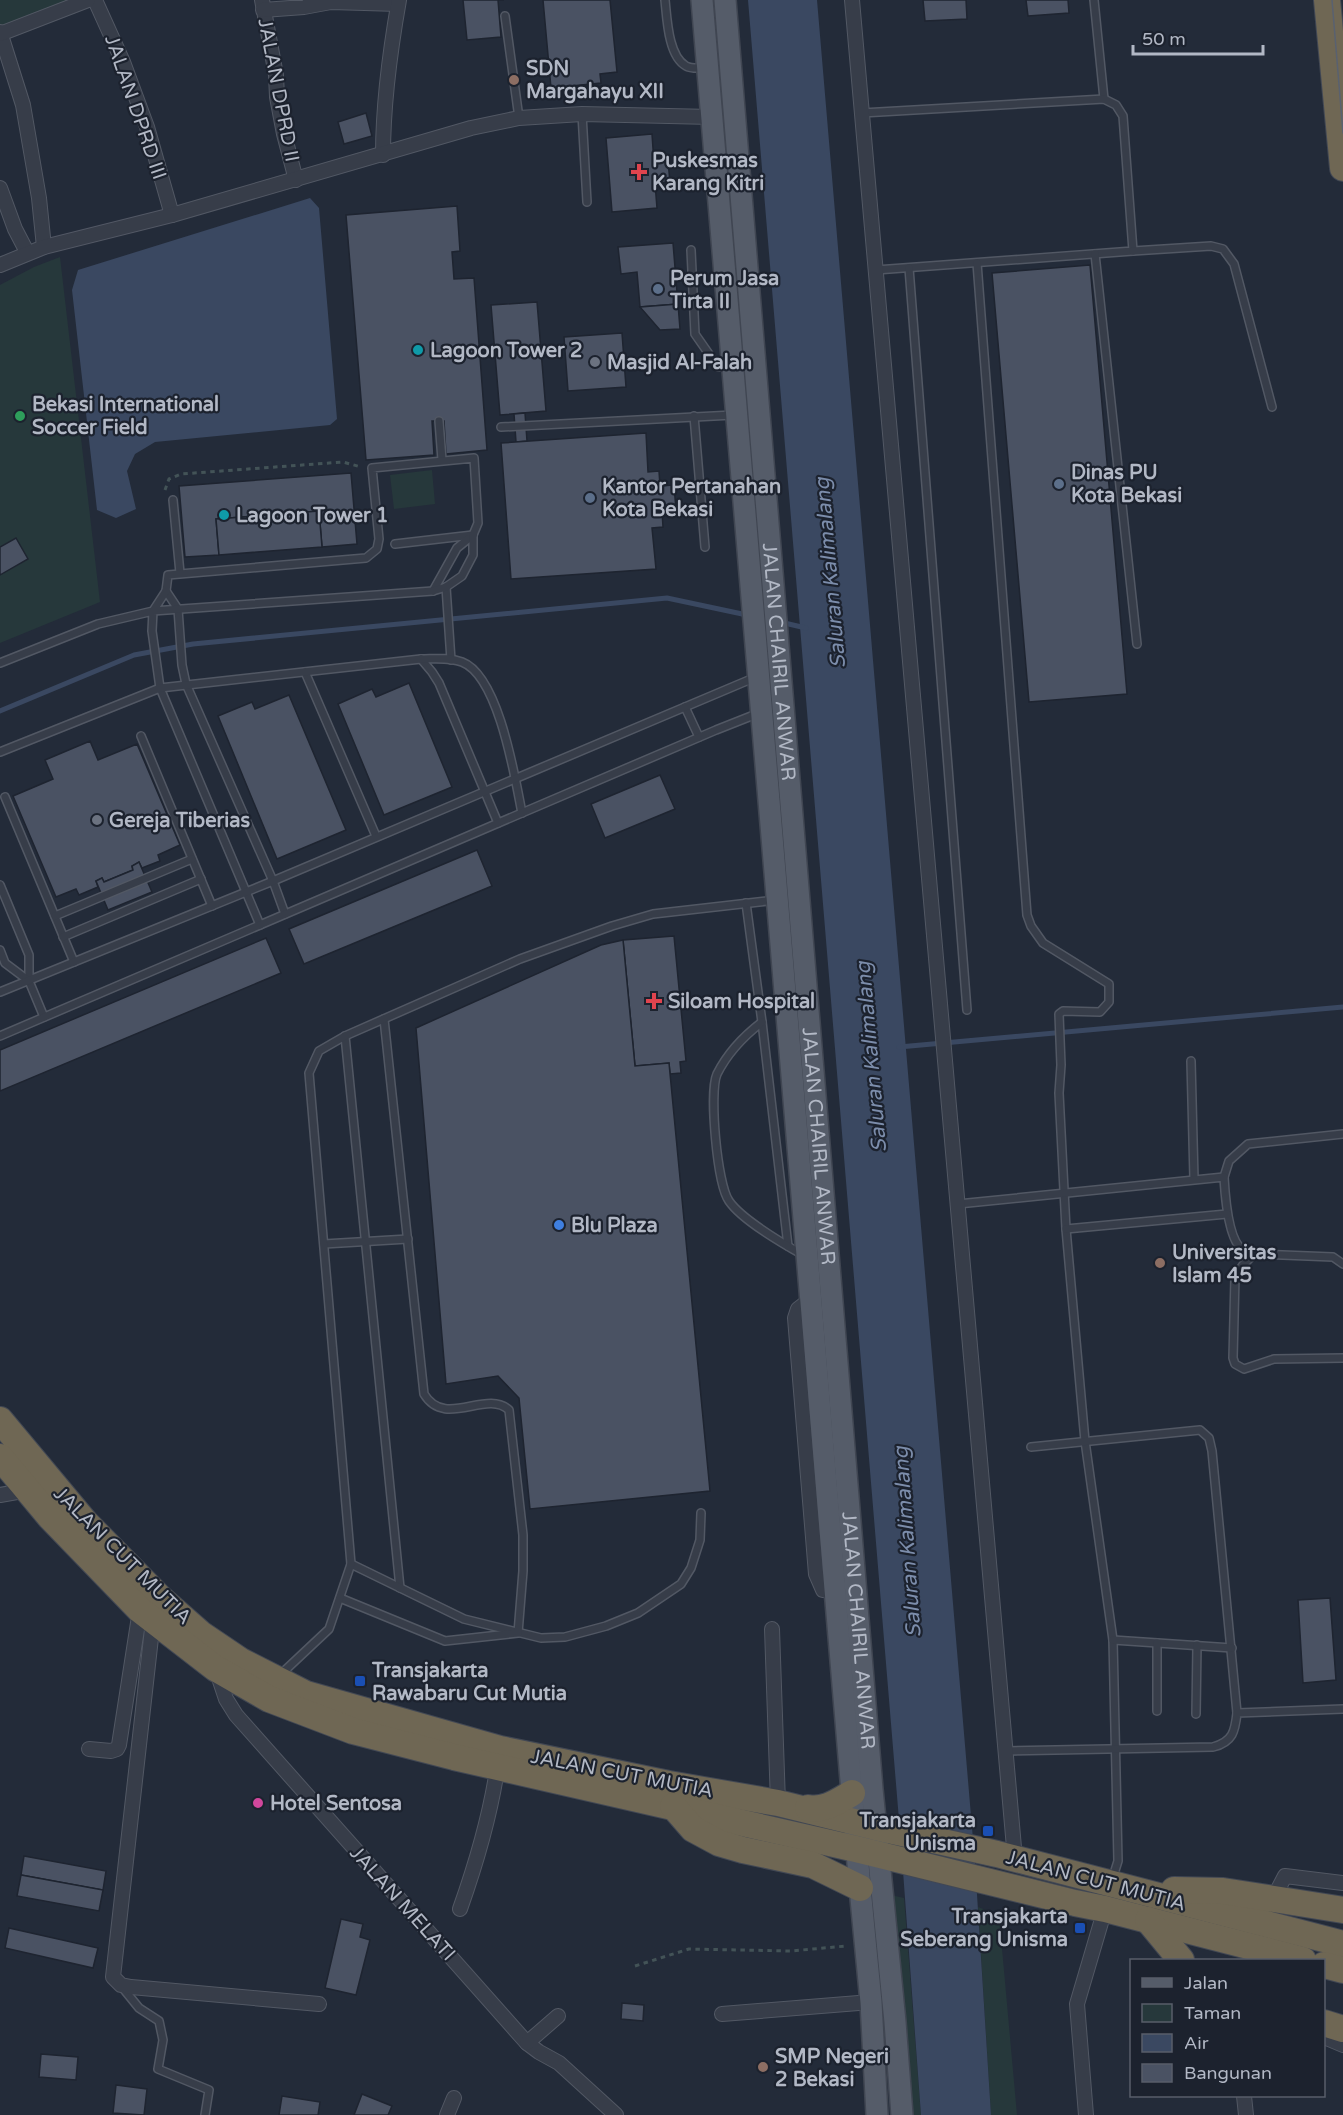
<svg xmlns="http://www.w3.org/2000/svg" width="1343" height="2115" font-family="'Varela Round',sans-serif">
  <rect width="100%" height="100%" fill="#232b39"/>
  <g fill="#26383b">
    <polygon points="0,0 88,0 0,34"/>
    <polygon points="60,257 100,602 0,643 0,285 34,267"/>
    <polygon points="432,470 435,504 394,509 390,475"/>
    <polygon points="882,1893 904,1898 921,2115 902,2115"/>
    <polygon points="978,1907 999,1915 1017,2115 991,2115"/>
  </g>
  <g fill="#3a4861">
    <polygon points="748,0 817,0 975,1863 991,2115 921,2115 901,1844"/>
    <polygon points="310,198 319,208 337,419 330,425 155,442 135,454 127,471 136,509 116,518 97,510 72,290 78,270"/>
  </g>
  <g fill="none" stroke-linecap="round" stroke-linejoin="round">
    <g stroke="#3a4861" stroke-width="5">
      <polyline points="780,622 806,628"/>
      <polyline points="0,711 134,655 193,644 667,598 747,615"/>
      <polyline points="899,1047 1343,1007"/>
    </g>
  </g>
  <g fill="#4a5263" stroke="#1e2430" stroke-width="1.5">
    <polygon points="463,0 504,0 498,0 501,37 467,40"/>
    <polygon points="543,0 610,0 617,72 600,74 601,83 551,88"/>
    <polygon points="923,0 966,0 967,19 925,21"/>
    <polygon points="1026,0 1068,0 1069,13 1028,16"/>
    <polygon points="366,113 372,136 344,144 338,122"/>
    <polygon points="652,134 654,163 668,161 670,182 655,183 657,208 612,212 606,138"/>
    <polygon points="457,206 460,251 452,252 454,279 474,278 487,450 446,454 444,421 432,421 434,455 366,460 346,215"/>
    <polygon points="673,243 678,304 640,307 637,272 621,274 618,247"/>
    <polygon points="1090,265 1127,694 1029,702 992,273"/>
    <polygon points="537,302 546,411 500,415 491,305"/>
    <polygon points="678,304 680,329 660,330 640,307"/>
    <polygon points="622,333 626,387 568,391 564,337"/>
    <polygon points="525,413 527,441 516,442 514,414"/>
    <polygon points="646,433 648,472 659,471 660,486 674,485 676,510 662,511 663,527 652,528 656,569 511,579 501,443"/>
    <polygon points="351,473 357,544 322,547 319,511 216,519 219,555 185,557 179,486"/>
    <polygon points="319,511 322,547 219,555 216,519"/>
    <polygon points="16,538 28,559 0,575 0,547"/>
    <polygon points="409,683 452,787 384,815 338,704 372,689 376,697"/>
    <polygon points="289,695 346,830 277,859 218,716 252,702 255,709"/>
    <polygon points="90,741 98,760 137,744 180,845 158,855 160,861 142,868 139,862 132,866 133,870 104,882 102,878 96,881 98,887 79,895 76,889 56,897 13,796 53,779 45,760"/>
    <polygon points="660,775 675,809 605,838 591,804"/>
    <polygon points="477,850 492,886 304,964 289,929"/>
    <polygon points="139,862 152,892 108,910 96,881 102,878 104,882 133,870 132,866"/>
    <polygon points="674,936 686,1061 680,1062 681,1073 670,1074 669,1063 635,1066 623,940"/>
    <polygon points="266,938 281,973 0,1091 0,1050"/>
    <polygon points="623,940 635,1066 669,1063 710,1491 530,1509 519,1398 498,1376 446,1384 416,1028 601,945"/>
    <polygon points="1330,1598 1336,1680 1303,1683 1298,1600"/>
    <polygon points="24,1856 106,1871 103,1890 21,1875"/>
    <polygon points="21,1875 103,1890 99,1911 17,1896"/>
    <polygon points="341,1919 363,1924 360,1937 370,1940 356,1995 325,1988"/>
    <polygon points="9,1928 98,1948 93,1968 5,1948"/>
    <polygon points="622,2003 644,2005 643,2021 621,2019"/>
    <polygon points="41,2054 78,2057 76,2080 39,2077"/>
    <polygon points="116,2085 147,2089 144,2115 113,2113"/>
    <polygon points="362,2094 392,2106 388,2115 354,2115"/>
    <polygon points="282,2096 320,2102 318,2115 279,2115"/>
  </g>
  <g fill="none" stroke-linecap="round" stroke-linejoin="round">
    <g stroke="#525864" stroke-width="10">
      <g id="lane">
        <path d="M665 0C667 18 668 56 686 66 691 69 698 68 704 68"/>
        <polyline points="1094,0 1104,99"/>
        <polyline points="505,16 519,118"/>
        <polyline points="862,113 1104,99 1116,105 1123,116 1133,251 876,270"/>
        <polyline points="582,114 587,202"/>
        <polyline points="691,250 695,334 718,367 729,366"/>
        <polyline points="1133,251 1211,246 1223,249 1234,264 1272,407"/>
        <polyline points="1095,254 1137,644"/>
        <polyline points="977,263 1027,915 1031,926 1043,943 1109,984 1109,1002 1100,1012 1063,1011 1059,1014 1061,1065 1059,1093 1066,1229 1085,1441 1113,1640 1118,1861 1112,1880"/>
        <polyline points="909,268 967,1010"/>
        <polyline points="694,416 705,547"/>
        <polyline points="439,421 442,460"/>
        <polyline points="501,427 733,415"/>
        <polyline points="173,500 180,573"/>
        <polyline points="395,544 473,535"/>
        <polyline points="446,587 451,660"/>
        <polyline points="166,591 178,609 182,665 186,684 273,881 285,914"/>
        <polyline points="433,591 457,548 473,535"/>
        <polyline points="421,659 432,672 439,683 498,823"/>
        <polyline points="0,663 98,624 153,611 433,591 446,587 462,576 473,555 473,535 478,523 474,458 372,468 379,539 377,549 366,558 168,575 166,591 153,611 152,631 160,688 260,925"/>
        <polyline points="305,672 376,836"/>
        <polyline points="685,707 699,737"/>
        <polyline points="141,736 212,906"/>
        <path d="M0 752 160 688 421 659C434 659 449 657 462 662 499 676 515 778 522 813"/>
        <polyline points="5,797 74,962"/>
        <polyline points="0,885 29,955 29,981 44,1017"/>
        <polyline points="746,903 762,1022 788,1246"/>
        <polyline points="55,916 192,859"/>
        <polyline points="63,937 201,879"/>
        <polyline points="0,950 5,963 29,981"/>
        <polyline points="0,992 273,881 756,677"/>
        <path d="M762 1022C745 1035 727 1054 717 1074 709 1092 717 1184 729 1201 742 1220 782 1243 803 1255"/>
        <polyline points="0,1036 716,730 759,713"/>
        <polyline points="345,1036 400,1588"/>
        <polyline points="1191,1061 1194,1179"/>
        <polyline points="1224,1177 1229,1161 1248,1144 1343,1134"/>
        <path d="M958 1204 1224 1177C1225 1195 1228 1242 1244 1251 1247 1253 1251 1253 1254 1254L1333 1257 1343 1264"/>
        <polyline points="1066,1229 1227,1214"/>
        <polyline points="324,1244 408,1239"/>
        <polyline points="1254,1254 1243,1265 1235,1277 1233,1358 1235,1364 1244,1369 1274,1359 1343,1358"/>
        <polyline points="1031,1447 1200,1430 1209,1438 1212,1451 1237,1713"/>
        <polyline points="351,1564 464,1619 541,1638 565,1637 606,1626 638,1613 681,1584 691,1568 700,1540 701,1513"/>
        <path d="M340 1598 445 1641 518 1633 523 1571V1535L509 1410C486 1389 445 1429 424 1394L384 1019"/>
        <polyline points="1113,1640 1232,1648"/>
        <polyline points="280,1675 329,1629 351,1564 309,1073 319,1051 345,1036 520,959 612,926 653,914 776,900"/>
        <polyline points="1157,1711 1157,1643"/>
        <polyline points="1196,1714 1197,1645"/>
        <path d="M1007 1751 1213 1747C1233 1742 1235 1731 1237 1713L1343 1709"/>
        <polyline points="122,1987 139,2008 159,2021 163,2040 158,2069 209,2090 205,2115"/>
      </g>
    </g>
    <g stroke="#525864" stroke-width="16">
      <g id="street">
        <polyline points="95,0 123,62 147,127 172,215"/>
        <polyline points="262,0 276,75 277,97 284,134 296,180"/>
        <polyline points="852,0 1015,1859"/>
        <polyline points="263,10 304,7 331,2 398,4"/>
        <polyline points="0,32 23,105 39,198 44,247"/>
        <polyline points="0,34 88,0"/>
        <path d="M383 155C383 103 390 51 399 0"/>
        <polyline points="0,188 15,229 27,252"/>
        <polyline points="0,265 44,247 172,215 471,128 519,118 582,114 712,117"/>
        <polyline points="811,1299 798,1309 795,1318 816,1574 823,1590 835,1591"/>
        <polyline points="0,1495 28,1490"/>
        <polyline points="153,1620 113,1977 121,1985 131,1987 319,2004"/>
        <polyline points="772,1629 778,1803"/>
        <polyline points="216,1669 226,1699 236,1715 527,2043 539,2052 559,2063 616,2115"/>
        <polyline points="89,1749 111,1751 117,1749 119,1745 140,1610"/>
        <polyline points="1273,1899 1285,1876 1343,1883"/>
        <path d="M460 1909C477 1861 491 1814 498 1763"/>
        <polyline points="722,2014 871,2002"/>
        <polyline points="1324,2037 1343,2045"/>
        <polyline points="527,2043 558,2016"/>
        <polyline points="1244,2096 1246,2115"/>
        <polyline points="447,2115 454,2098"/>
        <polyline points="1086,2115 1077,2004 1105,1909"/>
      </g>
    </g>
    <g stroke="#404652" stroke-width="24">
      <g id="primary">
        <polyline points="702,0 860,1888 871,2002 877,2115"/>
        <path id="s1" d="M725 0 872 1789 895 2022 902 2115"/>
      </g>
    </g>
    <g stroke="#424854" stroke-width="28">
      <g id="highway">
        <polyline points="1327,0 1343,168"/>
        <polyline points="0,1420 85,1522 160,1598 201,1634 241,1661 306,1694 500,1749 669,1784 778,1803 875,1827 997,1854 1343,1944"/>
        <polyline points="0,1457 50,1517 140,1610 215,1668 269,1699 353,1731 454,1757 856,1849 1075,1903 1105,1909 1303,1960"/>
        <polyline points="673,1806 693,1829 719,1843 743,1850 813,1865 860,1888"/>
        <path d="M808 1808C825 1811 838 1801 852 1793"/>
        <polyline points="1174,1890 1223,1891 1343,1910"/>
        <polyline points="1148,1920 1181,1960"/>
        <polyline points="1324,1965 1343,1970"/>
        <polyline points="1324,2023 1343,2029"/>
      </g>
    </g>
    <g stroke="#435357" stroke-width="3" stroke-dasharray="4.5 4.5" stroke-linecap="butt">
      <polyline points="165,490 169,479 181,474 343,462 361,467"/>
      <polyline points="635,1966 689,1949 791,1951 846,1946"/>
    </g>
    <use href="#lane" stroke="#373d49" stroke-width="7"/>
    <use href="#street" stroke="#373d49" stroke-width="14"/>
    <use href="#primary" stroke="#555c69" stroke-width="21"/>
    <use href="#highway" stroke="#6f6754" stroke-width="26"/>
    <polyline stroke="#596170" stroke-width="1.5" points="1332,0 1343,133"/>
  </g>
  <g fill="#8d6e63" stroke="#1c222e" stroke-width="2">
    <circle cx="514" cy="80" r="6"/>
    <circle cx="1160" cy="1263" r="6"/>
    <circle cx="763" cy="2067" r="6"/>
  </g>
  <g fill="#e0444e" stroke="#1c222e" stroke-width="2">
    <path d="M636 163h6v6h6v6h-6v6h-6v-6h-6v-6h6z"/>
    <path d="M651 992h6v6h6v6h-6v6h-6v-6h-6v-6h6z"/>
  </g>
  <g fill="#5c6f8a" stroke="#1c222e" stroke-width="2">
    <circle cx="658" cy="289" r="6"/>
    <circle cx="1059" cy="484" r="6"/>
    <circle cx="590" cy="498" r="6"/>
  </g>
  <g fill="#0f9aa8" stroke="#1c222e" stroke-width="2">
    <circle cx="418" cy="350" r="6"/>
    <circle cx="224" cy="515" r="6"/>
  </g>
  <g fill="#6b7280" stroke="#1c222e" stroke-width="2">
    <circle cx="595" cy="362" r="6"/>
    <circle cx="97" cy="820" r="6"/>
  </g>
  <circle fill="#2e9e5b" stroke="#1c222e" stroke-width="2" cx="20" cy="416" r="6"/>
  <circle fill="#3f7fe0" stroke="#1c222e" stroke-width="2" cx="559" cy="1225" r="6"/>
  <g fill="#1a4fb4" stroke="#1c222e" stroke-width="2">
    <rect x="354" y="1675" width="12" height="12" rx="3"/>
    <rect x="982" y="1825" width="12" height="12" rx="3"/>
    <rect x="1074" y="1922" width="12" height="12" rx="3"/>
  </g>
  <circle fill="#d1479c" stroke="#1c222e" stroke-width="2" cx="258" cy="1803" r="6"/>
  <g text-anchor="middle" stroke-width="4.5" stroke-linejoin="round" paint-order="stroke">
    <g font-size="20" font-weight="bold" fill="#b2b8c5" stroke="#1c222e" text-anchor="start">
      <text x="526" y="75">SDN<tspan x="526" dy="23">Margahayu XII</tspan></text>
      <text x="652" y="167">Puskesmas<tspan x="652" dy="23">Karang Kitri</tspan></text>
      <text x="670" y="285">Perum Jasa<tspan x="670" dy="23">Tirta II</tspan></text>
      <text x="430" y="357">Lagoon Tower 2</text>
      <text x="607" y="369">Masjid Al-Falah</text>
      <text x="32" y="411">Bekasi International<tspan x="32" dy="23">Soccer Field</tspan></text>
      <text x="1071" y="479">Dinas PU<tspan x="1071" dy="23">Kota Bekasi</tspan></text>
      <text x="602" y="493">Kantor Pertanahan<tspan x="602" dy="23">Kota Bekasi</tspan></text>
      <text x="236" y="522">Lagoon Tower 1</text>
      <text x="109" y="827">Gereja Tiberias</text>
      <text x="668" y="1008">Siloam Hospital</text>
      <text x="571" y="1232">Blu Plaza</text>
      <text x="1172" y="1259">Universitas<tspan x="1172" dy="23">Islam 45</tspan></text>
      <text x="372" y="1677">Transjakarta<tspan x="372" dy="23">Rawabaru Cut Mutia</tspan></text>
      <text x="270" y="1810">Hotel Sentosa</text>
      <text x="976" y="1827" text-anchor="end">Transjakarta<tspan x="976" dy="23">Unisma</tspan></text>
      <text x="1068" y="1923" text-anchor="end">Transjakarta<tspan x="1068" dy="23">Seberang Unisma</tspan></text>
      <text x="775" y="2063">SMP Negeri<tspan x="775" dy="23">2 Bekasi</tspan></text>
    </g>
    <g font-size="20" fill="#b2b8c5" stroke="#1c222e">
      <text transform="translate(279 90) rotate(79)" y="7">JALAN DPRD II</text>
      <text transform="translate(136 107) rotate(71)" y="7">JALAN DPRD III</text>
      <text dy="7" stroke="none"><textPath href="#s1" startOffset="664">JALAN CHAIRIL ANWAR</textPath></text>
      <text dy="7" stroke="none"><textPath href="#s1" startOffset="1150">JALAN CHAIRIL ANWAR</textPath></text>
      <text transform="translate(123 1555) rotate(45)" y="7">JALAN CUT MUTIA</text>
      <text dy="7" stroke="none"><textPath href="#s1" startOffset="1636">JALAN CHAIRIL ANWAR</textPath></text>
      <text transform="translate(622 1773) rotate(11)" y="7">JALAN CUT MUTIA</text>
      <text transform="translate(1096 1880) rotate(15)" y="7">JALAN CUT MUTIA</text>
      <text transform="translate(403 1903) rotate(48)" y="7">JALAN MELATI</text>
    </g>
    <g font-size="21" font-style="italic" fill="#7c8dab" stroke="#1c222e">
      <text transform="translate(830 573) rotate(-95)" y="7">Saluran Kalimalang</text>
      <text transform="translate(871 1057) rotate(-95)" y="7">Saluran Kalimalang</text>
      <text transform="translate(907 1542) rotate(-94)" y="7">Saluran Kalimalang</text>
    </g>
  </g>
  <rect x="1130" y="1959" width="195" height="138" fill="#1c222e" stroke="#585e6a" stroke-width="1.5"/>
  <rect x="1142" y="1978" width="30" height="9" fill="#555c69" stroke="#585e6a" stroke-width="1.5"/>
  <text x="1184" y="1989" font-size="18" fill="#b2b8c5">Jalan</text>
  <rect x="1142" y="2004" width="30" height="18" fill="#26383b" stroke="#585e6a" stroke-width="1.5"/>
  <text x="1184" y="2019" font-size="18" fill="#b2b8c5">Taman</text>
  <rect x="1142" y="2034" width="30" height="18" fill="#3a4861" stroke="#585e6a" stroke-width="1.5"/>
  <text x="1184" y="2049" font-size="18" fill="#b2b8c5">Air</text>
  <rect x="1142" y="2064" width="30" height="18" fill="#4a5263" stroke="#585e6a" stroke-width="1.5"/>
  <text x="1184" y="2079" font-size="18" fill="#b2b8c5">Bangunan</text>
  <path d="M1133 45v9h130v-9" fill="none" stroke="#b2b8c5" stroke-width="3"/>
  <text x="1142" y="45" font-size="18" fill="#b2b8c5" stroke="#1c222e" stroke-width="4.5" paint-order="stroke">50 m</text>
</svg>
